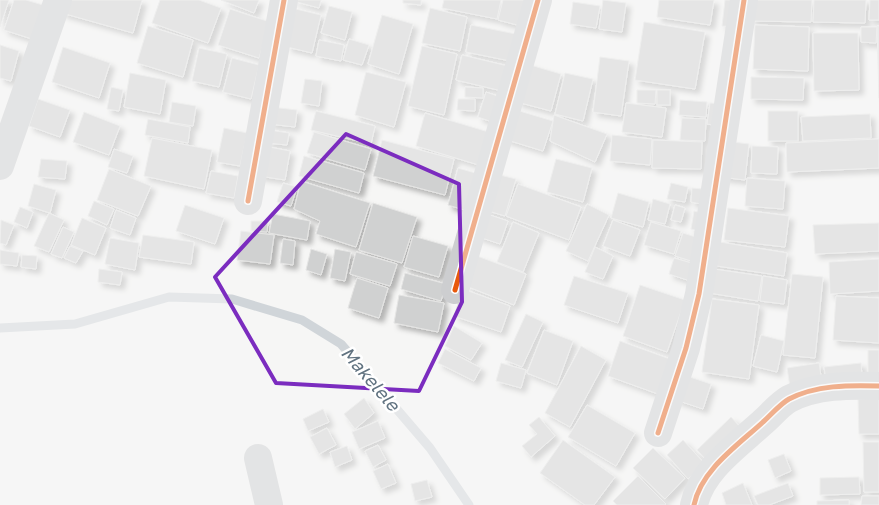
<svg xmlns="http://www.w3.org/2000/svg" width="879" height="505" font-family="'Golos Text',sans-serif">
  <defs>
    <filter id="shadow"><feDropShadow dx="4.5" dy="4.5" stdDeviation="2.5" flood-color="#0004"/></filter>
  </defs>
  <rect width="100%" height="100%" fill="#f6f6f5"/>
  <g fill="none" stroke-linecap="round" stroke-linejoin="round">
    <polyline stroke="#d0d5d9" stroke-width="9" points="0,328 75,324 169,297 232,299 302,320 341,344 430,448 469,505"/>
  </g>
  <g fill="#d0d1d1" stroke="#e5e5e4" filter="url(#shadow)">
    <polygon points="0,0 9,0 0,27"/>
    <polygon points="14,0 26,0 43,5 32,39 4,30"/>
    <polygon points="65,0 142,0 133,33 62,13"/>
    <polygon points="160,0 199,0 221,8 208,43 152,23"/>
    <polygon points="221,0 259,0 254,13"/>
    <polygon points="290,0 321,0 319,8"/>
    <polygon points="403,0 421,0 421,5 403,3"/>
    <polygon points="444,0 501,0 497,19 442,8"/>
    <polygon points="503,0 527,0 521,26 498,20"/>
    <polygon points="603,0 626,3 622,32 599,29"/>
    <polygon points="659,0 714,0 710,25 657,17"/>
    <polygon points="725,0 739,0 736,27 722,26"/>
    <polygon points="752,0 812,0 811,22 751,21"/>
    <polygon points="814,0 866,0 865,23 813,22"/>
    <polygon points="870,0 879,0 879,20 869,20"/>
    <polygon points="573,2 600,6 596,28 570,24"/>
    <polygon points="329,6 352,12 345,40 321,33"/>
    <polygon points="430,8 467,17 460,51 422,43"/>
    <polygon points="230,9 270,22 259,58 218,45"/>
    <polygon points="296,9 321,15 312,53 287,47"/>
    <polygon points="382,15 413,24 399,74 368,64"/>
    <polygon points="644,22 705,32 695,89 635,80"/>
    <polygon points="471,25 521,35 515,62 466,52"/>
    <polygon points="755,25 809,27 808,71 753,69"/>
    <polygon points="148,26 193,40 183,77 137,63"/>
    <polygon points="877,26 879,26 879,98"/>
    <polygon points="861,27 877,27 876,43 861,42"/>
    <polygon points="813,33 858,33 859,90 814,91"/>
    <polygon points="349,39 369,45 362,65 343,60"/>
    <polygon points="319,40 344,45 341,61 316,56"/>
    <polygon points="0,45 19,51 11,81 0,78"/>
    <polygon points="422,46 457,54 444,115 408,106"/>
    <polygon points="63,47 110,63 99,98 52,82"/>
    <polygon points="199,48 227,54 219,87 192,81"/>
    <polygon points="462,55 512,67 506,92 456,80"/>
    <polygon points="600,57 629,61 621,116 593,112"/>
    <polygon points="232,58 259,65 251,99 223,92"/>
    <polygon points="527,64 561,74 551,111 517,102"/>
    <polygon points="366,72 406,82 394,127 355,115"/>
    <polygon points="130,73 166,80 160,114 124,107"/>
    <polygon points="565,73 593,79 583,121 555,114"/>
    <polygon points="751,77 804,78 803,100 751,99"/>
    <polygon points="305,79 322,81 319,106 301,103"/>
    <polygon points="111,87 123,90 119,111 107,109"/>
    <polygon points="465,87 483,88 483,98 465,97"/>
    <polygon points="637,90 656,90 655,104 637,103"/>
    <rect x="657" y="90" width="13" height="15"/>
    <polygon points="486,92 503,98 495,123 478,117"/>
    <polygon points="38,99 70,110 60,137 29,126"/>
    <polygon points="458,99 475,99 475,111 457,110"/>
    <polygon points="680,100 707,102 706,117 679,115"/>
    <polygon points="172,102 196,106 193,126 169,122"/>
    <polygon points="626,103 666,108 662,137 622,132"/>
    <polygon points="710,103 722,104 720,126 707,124"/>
    <polygon points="271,107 297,110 295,127 269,124"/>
    <polygon points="513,109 553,121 543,151 504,139"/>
    <polygon points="316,111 375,126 371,144 311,130"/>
    <rect x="768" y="111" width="30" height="30"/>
    <polygon points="84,112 120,126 109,155 73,142"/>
    <polygon points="425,113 492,133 482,166 416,146"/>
    <polygon points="870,114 871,138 803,141 801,117"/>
    <polygon points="554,115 607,134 595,162 550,141"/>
    <polygon points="682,118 706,119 705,141 680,140"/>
    <polygon points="148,119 190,127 188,143 145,135"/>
    <polygon points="224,128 247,133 240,166 217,162"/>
    <polygon points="269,130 289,133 287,145 267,143"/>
    <polygon points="314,132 371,149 365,170 307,153"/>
    <polygon points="612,135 652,139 650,165 610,161"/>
    <polygon points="152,138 212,150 204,189 144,176"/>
    <polygon points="879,139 879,168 787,172 786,143"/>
    <polygon points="382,140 454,159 445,195 373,176"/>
    <polygon points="653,140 702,142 701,169 652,168"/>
    <polygon points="725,141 749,144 745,180 721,177"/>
    <polygon points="264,146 290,151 285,180 259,176"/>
    <polygon points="752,146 778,147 777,174 751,173"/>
    <polygon points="114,149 133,156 127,173 108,167"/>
    <polygon points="304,156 364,173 359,193 299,176"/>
    <polygon points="41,159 67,161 65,179 38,177"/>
    <polygon points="556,159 592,168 583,202 547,192"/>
    <polygon points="458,168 479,174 468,211 448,205"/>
    <polygon points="109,169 151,186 138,216 97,200"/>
    <polygon points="211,171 238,176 234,198 206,193"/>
    <polygon points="496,174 516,179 505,216 485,210"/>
    <polygon points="747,178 785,181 783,209 745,206"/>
    <polygon points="301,181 370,203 356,247 316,234 320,221 294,209"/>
    <polygon points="283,183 297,187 291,206 277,202"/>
    <polygon points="671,183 688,187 685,202 667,199"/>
    <polygon points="34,184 56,190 50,213 28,206"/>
    <polygon points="518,184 581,207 569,240 506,216"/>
    <polygon points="692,188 703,189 701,204 691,202"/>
    <polygon points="618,193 649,202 643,227 611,218"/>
    <polygon points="653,199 670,204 665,224 648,220"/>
    <polygon points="94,201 114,209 107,225 88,216"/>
    <polygon points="373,203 417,217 402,263 359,250"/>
    <polygon points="587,204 609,215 588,261 566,251"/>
    <polygon points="185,205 224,218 215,244 176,231"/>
    <polygon points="675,205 685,208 681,222 671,220"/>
    <polygon points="20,207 33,212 27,228 14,222"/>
    <polygon points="728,208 789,216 785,247 724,240"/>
    <polygon points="116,210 136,218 130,235 110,228"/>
    <polygon points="694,211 702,213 699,231 691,229"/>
    <polygon points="49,213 64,220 49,252 34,246"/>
    <polygon points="484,213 508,221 500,244 476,236"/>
    <polygon points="273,214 310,221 307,240 269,233"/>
    <polygon points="82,218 106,228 95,255 71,245"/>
    <polygon points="1,220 14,225 6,245 0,243"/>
    <polygon points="613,220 640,230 630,256 603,246"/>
    <polygon points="251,221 268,221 267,232 251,231"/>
    <polygon points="513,222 539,233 523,272 497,262"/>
    <polygon points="651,222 681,231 674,254 644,245"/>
    <polygon points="879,223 879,251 815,254 813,225"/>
    <polygon points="63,227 74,232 62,258 51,254"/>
    <polygon points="241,231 274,235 270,264 237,260"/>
    <polygon points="683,233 699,238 691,261 675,256"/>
    <polygon points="143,235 194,242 191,264 139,257"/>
    <polygon points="413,236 448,246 439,277 404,267"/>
    <polygon points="110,238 139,243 135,270 105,264"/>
    <polygon points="283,239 295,241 293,265 280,263"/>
    <polygon points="714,241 787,253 784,276 710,265"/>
    <polygon points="70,246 83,251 76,263 64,258"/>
    <polygon points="595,247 613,256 603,279 585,272"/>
    <polygon points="311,249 327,254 321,275 306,270"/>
    <polygon points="335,249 351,252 345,281 330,278"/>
    <polygon points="0,250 19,253 17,266 0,264"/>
    <polygon points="356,252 397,264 390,286 350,274"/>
    <polygon points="22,255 37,256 36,269 21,267"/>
    <polygon points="477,256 526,274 514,305 466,286"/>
    <polygon points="674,258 695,264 690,281 669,274"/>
    <polygon points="879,259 879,291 830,294 829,262"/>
    <polygon points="707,268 762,276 758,301 703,292"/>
    <polygon points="99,269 122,272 120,285 98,282"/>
    <polygon points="405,273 446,284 441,301 401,289"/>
    <polygon points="792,274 823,277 815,358 783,355"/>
    <polygon points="574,276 628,293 618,323 564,305"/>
    <polygon points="763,276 787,280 784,304 760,301"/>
    <polygon points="357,278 388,288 379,318 348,308"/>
    <polygon points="640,285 685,300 667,352 623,336"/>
    <polygon points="463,289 510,306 501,332 454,316"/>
    <polygon points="399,295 444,303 438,332 394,323"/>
    <polygon points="836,296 879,298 879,343 833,340"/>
    <polygon points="712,299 759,305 749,379 702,372"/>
    <polygon points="526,314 543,322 522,367 505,360"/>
    <polygon points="454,326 482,343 471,360 445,346"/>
    <polygon points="544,330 573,341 557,385 527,373"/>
    <polygon points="761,335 784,341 777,372 753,366"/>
    <polygon points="620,341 670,359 658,394 608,376"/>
    <polygon points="581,346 606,360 570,427 545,413"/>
    <polygon points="445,349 481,368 474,381 438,363"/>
    <rect x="868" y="350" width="11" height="23"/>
    <polygon points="501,363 526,370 521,388 496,381"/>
    <polygon points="819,363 822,382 790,387 787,368"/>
    <polygon points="861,363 862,376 826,380 824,367"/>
    <polygon points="684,375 711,384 703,409 676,400"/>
    <polygon points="364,398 374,413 355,429 344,414"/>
    <polygon points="879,398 879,434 859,434 858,399"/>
    <polygon points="587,405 635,433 616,466 568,437"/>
    <polygon points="323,409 329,422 308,431 303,419"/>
    <polygon points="539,417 555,436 531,457 522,446 537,434 529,425"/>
    <polygon points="731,417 741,428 707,461 697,450"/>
    <polygon points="378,421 385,438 359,449 352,432"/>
    <polygon points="327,428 336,445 319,454 310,437"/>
    <polygon points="563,440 615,477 594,505 585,505 540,473"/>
    <polygon points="683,440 705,464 688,479 667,455"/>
    <polygon points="863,442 879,442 879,492 864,492"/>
    <polygon points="378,445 386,460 373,467 365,451"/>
    <polygon points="347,446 352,460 335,467 330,452"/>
    <polygon points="653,448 685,478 665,499 633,468"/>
    <polygon points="784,454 791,471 775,478 768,460"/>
    <polygon points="388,464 396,483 381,489 373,471"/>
    <polygon points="638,476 666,504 665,505 617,505 613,501"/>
    <polygon points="859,477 860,494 820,495 820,478"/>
    <polygon points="427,480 432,497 415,501 411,484"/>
    <polygon points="743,483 752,505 726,505 722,493"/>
    <polygon points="788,483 793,496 769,505 758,505 754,496"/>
    <polygon points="862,496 879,496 879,505 861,505"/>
    <polygon points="849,500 849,505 817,505 817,501"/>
  </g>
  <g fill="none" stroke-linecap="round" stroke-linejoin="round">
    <g stroke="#cdced0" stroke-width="28">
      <polyline points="0,166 58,0"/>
      <polyline points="248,201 284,0"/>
      <polyline points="455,290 538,0"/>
      <polyline points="658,433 686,348 699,294 744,0"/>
      <polyline points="258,458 269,505"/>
      <path d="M694 505C701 470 738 445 763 422 771 415 780 404 789 399 816 385 849 385 879 386"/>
    </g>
    <g stroke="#fff" stroke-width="8">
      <g id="cycleway">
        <polyline points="248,201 284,0"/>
        <polyline points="455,290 538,0"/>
        <polyline points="658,433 686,348 699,294 744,0"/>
        <path d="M694 505C701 470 738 445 763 422 771 415 780 404 789 399 816 385 849 385 879 386"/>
      </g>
    </g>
    <use href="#cycleway" stroke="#e8590c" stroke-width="5"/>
  </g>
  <path d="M0 0H879V505H0ZM346 134 459 184 462 302 419 391 276 383 215 277Z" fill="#f6f6f5" fill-opacity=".55" fill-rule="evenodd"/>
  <path fill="none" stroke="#7b2cbf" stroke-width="4" stroke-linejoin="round" d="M346 134 459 184 462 302 419 391 276 383 215 277Z"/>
  <g text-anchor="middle" stroke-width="5" stroke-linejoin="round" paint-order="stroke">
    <g font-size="18" font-style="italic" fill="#617381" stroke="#fff">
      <text transform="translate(370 379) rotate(49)" y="6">Makelele</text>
    </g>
  </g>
</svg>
